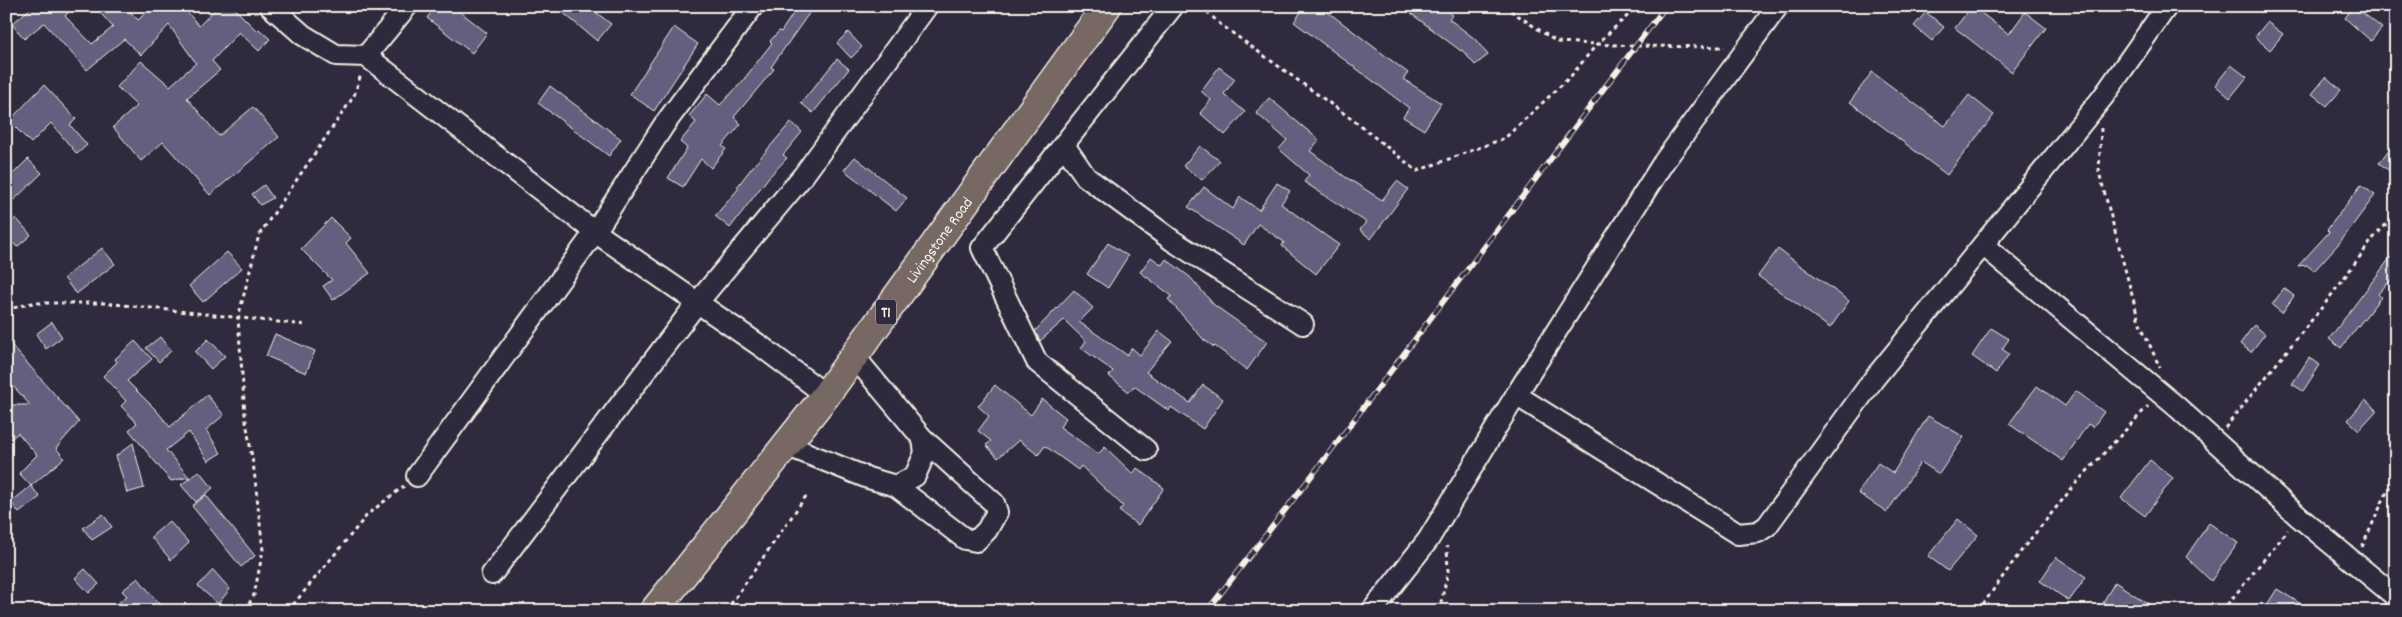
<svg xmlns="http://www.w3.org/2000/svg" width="2402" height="617" font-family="Dekko,sans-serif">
  <rect width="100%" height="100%" fill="#2f2a3d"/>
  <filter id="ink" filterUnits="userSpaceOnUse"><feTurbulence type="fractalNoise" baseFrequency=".02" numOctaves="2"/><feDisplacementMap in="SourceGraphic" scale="10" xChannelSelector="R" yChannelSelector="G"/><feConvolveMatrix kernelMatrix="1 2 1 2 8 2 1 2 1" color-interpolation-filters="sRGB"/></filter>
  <g filter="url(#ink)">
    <g fill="#62617e" stroke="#f4f1e8">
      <polygon points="33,6 75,6 65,16 92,44 113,27 94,6 125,6 138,20 153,6 182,6 199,26 218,6 232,6 257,31 259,29 270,39 259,51 239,32 212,61 220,70 187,98 219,136 253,107 279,137 210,195 163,142 141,161 113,127 137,106 117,87 141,61 170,86 196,63 169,25 141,55 124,39 87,70 44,23 24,39 12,24"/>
      <polygon points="436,6 453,6 487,33 472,53 427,18"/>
      <polygon points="555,6 588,6 611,24 597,41"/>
      <polygon points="798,6 810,12 771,67 774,69 734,117 741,124 722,146 726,149 711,168 701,159 683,187 668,178 687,148 680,142 696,122 689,116 707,94 720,105 741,83 772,43 770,41 779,31 781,32"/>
      <polygon points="1305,6 1320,6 1408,73 1403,79 1441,103 1424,130 1403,117 1409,108 1294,22"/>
      <polygon points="1401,6 1441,6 1452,15 1449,19 1475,39 1488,55 1475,65 1462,50 1461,51"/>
      <polygon points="1972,6 2009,34 2025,12 2046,28 2012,72 1955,28"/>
      <polygon points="2354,6 2382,28 2371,41 2345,18"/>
      <polygon points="1926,12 1944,27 1932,41 1914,26"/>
      <polygon points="2267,22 2283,34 2270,50 2255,37"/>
      <polygon points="674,27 698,44 654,111 630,94"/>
      <polygon points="848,32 862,47 851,58 837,43"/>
      <polygon points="837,59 849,69 813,113 801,103"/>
      <polygon points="2231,65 2247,77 2230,98 2215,85"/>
      <polygon points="1219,67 1235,79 1224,94 1245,112 1225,135 1200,113 1211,100 1201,91"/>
      <polygon points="1872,72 1945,126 1969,95 1994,115 1947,175 1850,102"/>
      <polygon points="2326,77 2341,90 2327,106 2312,94"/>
      <polygon points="44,85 76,119 70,125 87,145 77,154 51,123 31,143 9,121"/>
      <polygon points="550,86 621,139 609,156 538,103"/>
      <polygon points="1269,98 1319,140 1310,151 1344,176 1382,200 1397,181 1408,189 1371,239 1360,230 1366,222 1304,182 1309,175 1279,149 1287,140 1256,113"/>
      <polygon points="791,122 802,132 783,155 787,158 768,178 730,228 715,216 739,188 737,187 750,170"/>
      <polygon points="2396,140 2396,176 2379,163"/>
      <polygon points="1200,146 1220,161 1202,180 1183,166"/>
      <polygon points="855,157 907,198 896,211 844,170"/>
      <polygon points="28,159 42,173 14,200 6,192 6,181"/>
      <polygon points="1277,183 1290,191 1281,204 1339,245 1316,274 1282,246 1284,242 1258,224 1244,245 1188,207 1204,187 1233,209 1240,197 1259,210"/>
      <polygon points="264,185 273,198 260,205 252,194"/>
      <polygon points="2361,185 2375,195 2341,241 2314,271 2307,265 2298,266 2329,232 2327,230"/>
      <polygon points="16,218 31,235 17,247 6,236 6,227"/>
      <polygon points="331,218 351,238 346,243 370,273 333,300 323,286 332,280 301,249"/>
      <polygon points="1108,243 1128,256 1108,288 1087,274"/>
      <polygon points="102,248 115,264 76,294 64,278"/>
      <polygon points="1778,249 1849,301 1830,328 1758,276"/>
      <polygon points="2396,250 2396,274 2378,294 2381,297 2341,348 2329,339"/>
      <polygon points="227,252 242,268 203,302 189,286"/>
      <polygon points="1151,257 1162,265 1166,259 1190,277 1214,305 1267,342 1247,370 1215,346 1214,347 1204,340 1168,299 1172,296 1140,272"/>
      <polygon points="2284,288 2294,296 2282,313 2272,305"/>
      <polygon points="1074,290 1093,308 1079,322 1127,355 1132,348 1140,355 1159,331 1172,341 1146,372 1190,403 1203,385 1223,399 1203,429 1171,407 1169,411 1134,386 1129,392 1109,376 1113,371 1081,348 1086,341 1064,320 1040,341 1035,331"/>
      <polygon points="52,322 62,337 46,349 36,334"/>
      <polygon points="2254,325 2265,334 2251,352 2240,344"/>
      <polygon points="1991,328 2009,339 2002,349 2009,354 1996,373 1972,356"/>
      <polygon points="275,334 315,351 306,373 266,356"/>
      <polygon points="160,337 171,351 159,362 146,348"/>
      <polygon points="6,339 79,422 56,448 64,458 31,486 19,473 37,455 18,433 6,443 6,405 30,405 6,378"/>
      <polygon points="208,339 225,356 211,369 195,352"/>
      <polygon points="135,341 152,359 127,381 157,411 170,427 207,395 224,415 206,430 221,453 208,461 189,432 166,450 189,477 171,481 165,474 129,430 137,423 121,406 126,401 103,376 117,362 115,359"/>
      <polygon points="2309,358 2320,365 2303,391 2292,384"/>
      <polygon points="995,385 1031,415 1042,399 1066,418 1060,427 1098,454 1105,447 1133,474 1137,468 1164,488 1138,525 1119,511 1123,506 1081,466 1078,470 1045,446 1038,455 1019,440 998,458 986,445 991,441 978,431 989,416 978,406"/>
      <polygon points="2037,386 2065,406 2076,391 2104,412 2093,427 2088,424 2063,461 2009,424"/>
      <polygon points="2365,400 2377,410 2359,430 2348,420"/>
      <polygon points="1928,416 1964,437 1939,474 1921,462 1887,512 1858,493 1878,463 1893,473"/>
      <polygon points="133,443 144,488 127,493 116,456"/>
      <polygon points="2150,460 2173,478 2145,516 2121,498"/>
      <polygon points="199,471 213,488 196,502 181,485"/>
      <polygon points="31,486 40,497 19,513 11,502"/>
      <polygon points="206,495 255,556 241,567 192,506"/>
      <polygon points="103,514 112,527 92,540 83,528"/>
      <polygon points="1958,519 1978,535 1948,571 1928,556"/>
      <polygon points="169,521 189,543 171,560 151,537"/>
      <polygon points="2209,523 2238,543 2211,581 2186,557"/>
      <polygon points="2056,557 2086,577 2069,601 2040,581"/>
      <polygon points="85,569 99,584 89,593 75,578"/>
      <polygon points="213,570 230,589 218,604 198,586"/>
      <polygon points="138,578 165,611 108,611 127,596 122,591"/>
      <polygon points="2115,582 2159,611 2117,611 2103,602"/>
      <polygon points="2277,589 2312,611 2263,611"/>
    </g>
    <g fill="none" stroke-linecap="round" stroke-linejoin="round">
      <g stroke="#f4f1e8" stroke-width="24">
        <g id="minor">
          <polyline points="270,6 303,35 336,55 366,56 595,232 762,347 826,395"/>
          <polyline points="1778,6 1663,163 1516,395 1738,534 1758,532 1767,526 1873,380 2103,97 2167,6"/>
          <polyline points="366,56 407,6"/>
          <polyline points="1064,145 1086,177 1173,241 1303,324"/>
          <polyline points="1983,245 2177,407 2299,517 2396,597"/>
          <polyline points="786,445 868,478 896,486 915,476 925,453 923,439 854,356"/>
          <polyline points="1146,450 1037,362 982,248 1173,6"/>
          <polyline points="417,476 595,232 664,125 753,6"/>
          <polyline points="896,486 965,539 976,541 987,530 997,512 994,503 923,439"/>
          <polyline points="492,574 697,303 803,176 927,6"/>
          <polyline points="1372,611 1428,540 1516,395"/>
        </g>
      </g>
      <g stroke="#f4f1e8" stroke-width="31">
        <g id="highway">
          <path id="s1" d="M654 611 826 395 1107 6"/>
        </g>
      </g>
      <g stroke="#f4f1e8" stroke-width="3" stroke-dasharray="4 4" stroke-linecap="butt">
        <polyline points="1201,6 1220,24 1353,120 1417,171 1505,138 1571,76 1597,44 1638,6"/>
        <polyline points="1504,6 1557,42 1635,46 1725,47"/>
        <polyline points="2101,128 2099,172 2139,321 2160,368"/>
        <polyline points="6,310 32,303 105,303 306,325"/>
        <polyline points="2225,428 2327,301 2375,236 2396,214"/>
        <polyline points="2362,547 2386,494 2396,481"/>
        <polyline points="245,611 254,595 263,550 254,470 245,415 238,318 259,235 354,96 361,74"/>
        <polyline points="288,611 368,514 404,486"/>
        <polyline points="726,611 806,496"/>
        <polyline points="1439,611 1448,572 1447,546"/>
        <polyline points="1978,611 2024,547 2077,482 2148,406"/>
        <polyline points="2222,611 2288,530"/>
      </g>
      <use href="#minor" stroke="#2f2a3d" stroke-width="20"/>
      <use href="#highway" stroke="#776864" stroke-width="28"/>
      <g stroke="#f4f1e8" stroke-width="5.5">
        <polyline id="rail" points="1207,611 1320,465 1666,6"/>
      </g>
      <use href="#rail" stroke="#2f2a3d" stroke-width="4" stroke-dasharray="11" stroke-linecap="butt"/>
    </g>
  </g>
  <g text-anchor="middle" stroke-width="5" stroke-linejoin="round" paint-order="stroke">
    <rect fill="#2f2a3d" stroke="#b9b5b5" stroke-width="1" x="876" y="299.5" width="20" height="25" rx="4"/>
    <g font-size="15" font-weight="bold" fill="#f4f1e8">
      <text x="886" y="317">T1</text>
    </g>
    <g font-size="16" fill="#f4f1e8" stroke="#2f2a3d">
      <text dy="6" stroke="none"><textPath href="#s1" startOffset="468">Livingstone Road</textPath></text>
    </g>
  </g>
  <rect width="2402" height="617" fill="none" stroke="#2f2a3d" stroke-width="25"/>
  <rect x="12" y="12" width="2377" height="592" fill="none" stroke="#f4f1e8" stroke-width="2" filter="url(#ink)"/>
</svg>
